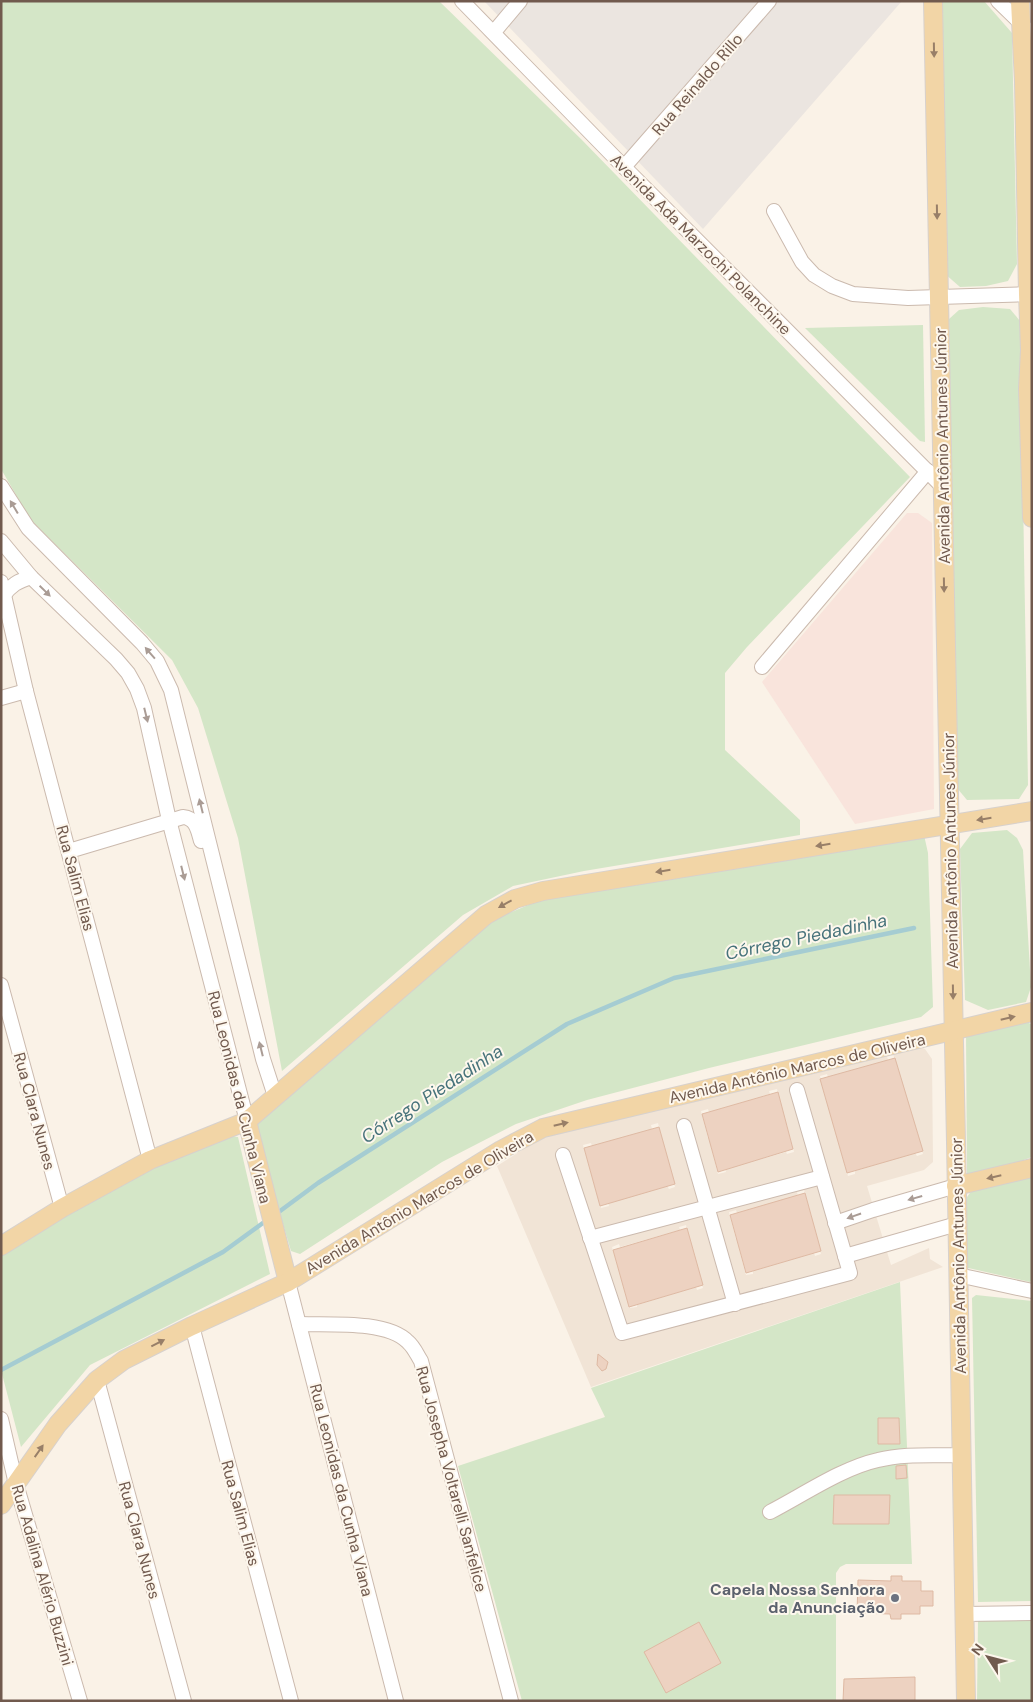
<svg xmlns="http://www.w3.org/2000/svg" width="1033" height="1702" font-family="'DM Sans',sans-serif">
  <rect width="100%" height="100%" fill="#faf2e7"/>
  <path fill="#f1e4d6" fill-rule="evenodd" d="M919 1046 925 1049 932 1059 933 1162 924 1170 867 1186 891 1265 929 1248 930 1259 943 1267 591 1387 497 1166 546 1135ZM893 1054 902 1082 827 1103 820 1076 827 1074 828 1077 888 1060 887 1056ZM777 1089 784 1116 708 1138 701 1111 708 1109 709 1112 770 1094 769 1091ZM658 1123 665 1151 591 1172 583 1145 591 1143 592 1146 652 1129 651 1125ZM787 1125 794 1152 787 1154 786 1152 725 1169 726 1172 718 1174 711 1147ZM916 1127 923 1154 917 1156 915 1153 855 1171V1174L848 1176 840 1149ZM668 1160 675 1187 669 1189 667 1186 608 1203 609 1206 601 1208 594 1182ZM804 1190 812 1217 736 1239 729 1212 736 1210 737 1213 798 1196 797 1192ZM686 1225 693 1252 620 1273 612 1247 619 1244 620 1247 680 1230 679 1227ZM814 1227 821 1254 815 1256 814 1253 753 1271V1274L746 1275 739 1249ZM696 1261 703 1288 697 1290 696 1287 637 1305V1307L630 1308 623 1283Z"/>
  <polygon fill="#f9e4dc" points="907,513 918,513 932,523 934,809 855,824 762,682"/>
  <polygon fill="#ebe5e0" points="484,1 902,1 703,229"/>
  <g fill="#d4e6c7">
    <polygon points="1,1 439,1 581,139 910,477 747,647 725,673 725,750 800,820 800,835 584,871 513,886 463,915 282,1071 238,838 198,708 172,660 30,519 1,469"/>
    <polygon points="938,1 984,1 1012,33 1017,264 1008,281 986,286 960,287 944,273"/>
    <polygon points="983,307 1010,309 1020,321 1028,785 1019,799 967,800 957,788 949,319 959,310"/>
    <polygon points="923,325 925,442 920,441 805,328"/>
    <polygon points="1007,830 1017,838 1023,850 1031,987 1026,1002 988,1010 965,1000 960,849 972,833"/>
    <polygon points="924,835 928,853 933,1007 921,1017 709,1068 587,1100 516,1124 442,1162 300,1254 291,1251 253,1123 370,1027 492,920 538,901"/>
    <polygon points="1022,1020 1031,1024 1032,1035 1032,1157 979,1176 967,1175 966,1033"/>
    <polygon points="228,1136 238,1137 270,1274 90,1365 21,1447 1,1370 1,1251 107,1189"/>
    <polygon points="1032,1176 1032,1280 1030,1282 964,1267 965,1200 972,1190"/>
    <polygon points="900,1282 912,1564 846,1564 840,1567 836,1573 836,1701 522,1701 458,1466 605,1417 591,1388"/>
    <polygon points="976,1295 1032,1301 1032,1601 978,1602 972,1298"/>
    <polygon points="1032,1619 1032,1701 977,1701 978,1620"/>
  </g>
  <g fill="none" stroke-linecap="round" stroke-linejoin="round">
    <g stroke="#a5ccd2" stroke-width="4.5">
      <polyline points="276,1214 318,1183 567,1024 674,978 914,928"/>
      <polyline points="1,1370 223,1252 267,1220"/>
    </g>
  </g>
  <g fill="#edd2c1" stroke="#deb9a3">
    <polygon points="895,1058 923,1151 847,1173 820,1079"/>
    <polygon points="778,1092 793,1149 718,1172 702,1114"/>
    <polygon points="659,1127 675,1184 600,1206 584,1148"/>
    <polygon points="805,1193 821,1251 746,1273 730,1215"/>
    <polygon points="687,1228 703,1285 629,1307 613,1250"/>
    <polygon points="598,1354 608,1362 606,1369 602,1371 597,1365"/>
    <polygon points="878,1418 899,1418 900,1444 878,1444"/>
    <polygon points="906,1465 907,1478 896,1479 896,1466"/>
    <polygon points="834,1495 890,1495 889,1524 833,1524"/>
    <polygon points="891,1576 902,1576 902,1581 921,1581 921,1591 933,1591 933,1606 920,1606 920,1614 901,1614 901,1619 891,1619 890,1614 857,1613 858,1580 891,1581"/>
    <polygon points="699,1622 721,1663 666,1693 644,1652"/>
    <polygon points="915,1677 915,1701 843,1701 844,1679"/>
  </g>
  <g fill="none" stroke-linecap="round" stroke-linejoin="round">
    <g stroke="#cbbaae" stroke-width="16">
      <g id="minor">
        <polyline points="462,1 624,167 942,486"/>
        <polyline points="998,1 1032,34"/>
        <polyline points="494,32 520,1"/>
        <polyline points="624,167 769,1"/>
        <polyline points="774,211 802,262 814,275 832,286 853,294 908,298 1032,294"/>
        <polyline points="1,486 28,528 142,643 157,661 171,690 263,1059 275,1096"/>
        <polyline points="1,541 31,577 116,659 128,673 137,689 144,708 169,820 247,1121"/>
        <polyline points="1,582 26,691 150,1160"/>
        <path d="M3 596C11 585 18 581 31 577"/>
        <polyline points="762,667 928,471"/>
        <polyline points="1,698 26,691"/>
        <path d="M69 851 183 817C196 818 198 830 201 841"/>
        <polyline points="1,985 62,1208"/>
        <polyline points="684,1126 735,1304"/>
        <polyline points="563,1155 622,1333 850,1273 797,1090"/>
        <polyline points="835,1223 873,1210 956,1186"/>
        <polyline points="590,1238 822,1177"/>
        <polyline points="845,1256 957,1224"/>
        <polyline points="958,1275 1032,1291"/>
        <polyline points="288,1282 396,1701"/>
        <path d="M299 1324C328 1325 387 1320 408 1342 414 1347 417 1355 421 1361L511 1701"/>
        <polyline points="192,1326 291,1701"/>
        <polyline points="97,1380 184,1701"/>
        <polyline points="1,1419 16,1484 80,1701"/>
        <path d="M770 1512C803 1495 842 1468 878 1460 905 1453 935 1456 963 1455"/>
        <polyline points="964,1614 1032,1613"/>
      </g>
    </g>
    <g stroke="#d7d1cd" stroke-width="20">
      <g id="major">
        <polyline points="933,1 956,1142 966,1701"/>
        <polyline points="1020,1 1024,82 1028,294 1030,350 1028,389 1032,518"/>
        <polyline points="247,1121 288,1282"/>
        <polyline points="956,1186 1032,1168"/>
        <polyline points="1,1246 62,1208 150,1160 247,1121 486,915 515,899 543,891 1032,811"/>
        <polyline points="1,1505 58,1424 97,1380 124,1360 192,1326 288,1282 501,1150 543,1128 1032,1012"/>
      </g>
    </g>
    <use href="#minor" stroke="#fff" stroke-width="14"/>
    <use href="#major" stroke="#f2d5a6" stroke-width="18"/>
  </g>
  <defs><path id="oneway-solid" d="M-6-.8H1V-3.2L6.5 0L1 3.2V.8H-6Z" transform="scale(1.25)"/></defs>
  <g fill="#987f68">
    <use href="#oneway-solid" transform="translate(934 50) rotate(89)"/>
    <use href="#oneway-solid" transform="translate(937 212) rotate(89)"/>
    <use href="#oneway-solid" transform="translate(944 585) rotate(89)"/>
    <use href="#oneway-solid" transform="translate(984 819) rotate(171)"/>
    <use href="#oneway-solid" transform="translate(823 845) rotate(171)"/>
    <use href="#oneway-solid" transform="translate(663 871) rotate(171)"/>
    <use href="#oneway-solid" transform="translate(505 904) rotate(151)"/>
    <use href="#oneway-solid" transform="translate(953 992) rotate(89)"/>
    <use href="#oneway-solid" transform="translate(1008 1018) rotate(-13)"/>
    <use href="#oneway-solid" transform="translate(561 1124) rotate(-13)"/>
    <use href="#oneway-solid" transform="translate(994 1177) rotate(167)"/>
    <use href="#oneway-solid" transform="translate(158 1343) rotate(-27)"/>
    <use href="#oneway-solid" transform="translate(39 1451) rotate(-55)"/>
  </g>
  <g fill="#aa9c95">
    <use href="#oneway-solid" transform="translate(14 507) rotate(-121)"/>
    <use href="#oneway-solid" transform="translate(45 591) rotate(44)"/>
    <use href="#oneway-solid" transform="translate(150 653) rotate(-131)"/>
    <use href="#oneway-solid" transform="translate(146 715) rotate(76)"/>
    <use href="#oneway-solid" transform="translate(201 806) rotate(-104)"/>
    <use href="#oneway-solid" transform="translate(183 873) rotate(76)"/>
    <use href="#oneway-solid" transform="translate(261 1049) rotate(-104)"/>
    <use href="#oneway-solid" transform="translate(915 1198) rotate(164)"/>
    <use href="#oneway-solid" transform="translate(854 1216) rotate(161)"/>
  </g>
  <circle fill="#6b7280" stroke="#fdf7ed" stroke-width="2" cx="895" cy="1598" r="5"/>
  <g text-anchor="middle" stroke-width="4" stroke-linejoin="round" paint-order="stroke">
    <g font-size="16" fill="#715a4e" stroke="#fdf7ed">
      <text transform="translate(697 84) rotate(-49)" y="6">Rua Reinaldo Rillo</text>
      <text transform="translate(701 244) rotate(45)" y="6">Avenida Ada Marzochi Polanchine</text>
      <text transform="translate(942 446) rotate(-91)" y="6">Avenida Antônio Antunes Júnior</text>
      <text transform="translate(950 851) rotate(-91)" y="6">Avenida Antônio Antunes Júnior</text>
      <text transform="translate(76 878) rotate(75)" y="6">Rua Salim Elias</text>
      <text transform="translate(797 1068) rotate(-13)" y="6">Avenida Antônio Marcos de Oliveira</text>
      <text transform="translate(240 1097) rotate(76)" y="6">Rua Leonidas da Cunha Viana</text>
      <text transform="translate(35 1111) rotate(75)" y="6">Rua Clara Nunes</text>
      <text transform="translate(419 1202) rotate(-31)" y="6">Avenida Antônio Marcos de Oliveira</text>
      <text transform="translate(958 1256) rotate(-91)" y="6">Avenida Antônio Antunes Júnior</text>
      <text transform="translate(452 1479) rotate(75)" y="6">Rua Josepha Voltarelli Sanfelice</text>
      <text transform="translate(342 1490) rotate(76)" y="6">Rua Leonidas da Cunha Viana</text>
      <text transform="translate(241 1513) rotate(75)" y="6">Rua Salim Elias</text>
      <text transform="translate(140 1540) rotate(75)" y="6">Rua Clara Nunes</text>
      <text transform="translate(43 1575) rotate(74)" y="6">Rua Adalina Alério Buzzini</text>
    </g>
    <g font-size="16" font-weight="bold" fill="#5b616d" stroke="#fdf7ed" text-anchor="end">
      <text x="885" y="1595">Capela Nossa Senhora<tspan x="885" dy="18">da Anunciação</tspan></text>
    </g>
    <g font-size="18" font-style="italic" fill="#47737b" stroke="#fdf7ed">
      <text transform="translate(806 937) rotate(-12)" y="6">Córrego Piedadinha</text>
      <text transform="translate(432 1094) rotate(-33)" y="6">Córrego Piedadinha</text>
    </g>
  </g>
  <rect width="1033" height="1702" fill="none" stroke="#715a4e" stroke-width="5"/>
  <g transform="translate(988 1657) rotate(306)" stroke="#fdf7ed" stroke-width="4" paint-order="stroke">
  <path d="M0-4L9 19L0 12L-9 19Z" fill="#715a4e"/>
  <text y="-8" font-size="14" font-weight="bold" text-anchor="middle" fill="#715a4e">N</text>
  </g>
</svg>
